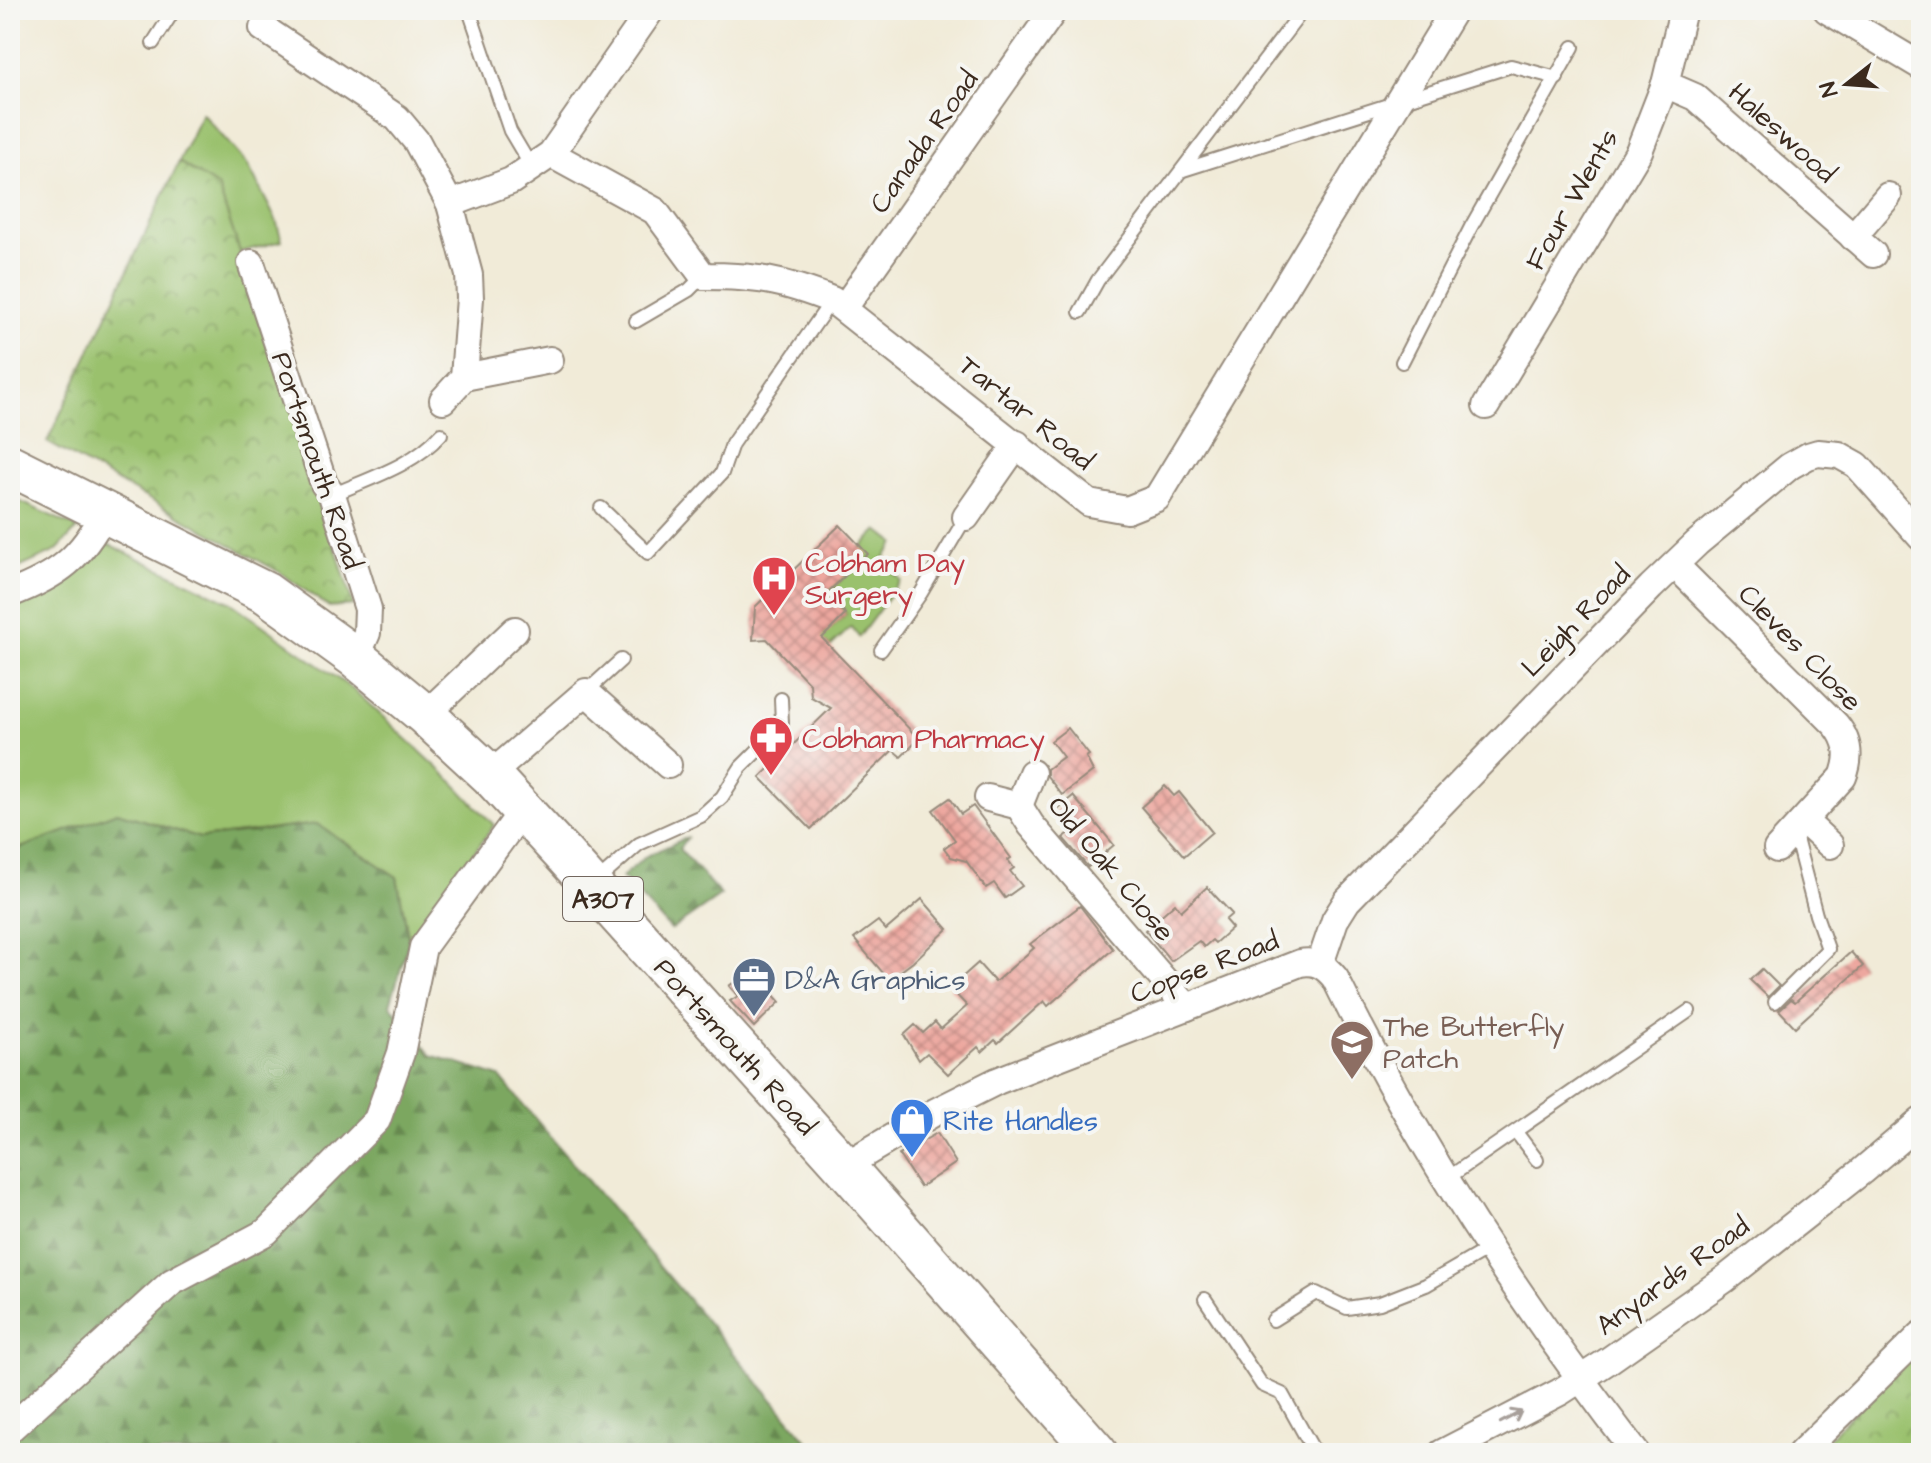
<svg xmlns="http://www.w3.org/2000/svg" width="1931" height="1463" font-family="'Architects Daughter',sans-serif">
  <defs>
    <pattern id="forest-firs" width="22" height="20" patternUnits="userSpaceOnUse" patternTransform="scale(2)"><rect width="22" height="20" fill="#7ba760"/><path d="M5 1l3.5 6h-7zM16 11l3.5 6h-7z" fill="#66884f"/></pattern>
    <pattern id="park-crowns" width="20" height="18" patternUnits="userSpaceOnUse" patternTransform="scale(2)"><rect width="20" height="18" fill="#9ac16d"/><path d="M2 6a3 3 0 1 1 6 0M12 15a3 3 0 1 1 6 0" fill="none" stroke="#7f9d59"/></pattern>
    <pattern id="building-cross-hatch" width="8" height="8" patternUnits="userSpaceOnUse" patternTransform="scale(2)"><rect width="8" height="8" fill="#eda79f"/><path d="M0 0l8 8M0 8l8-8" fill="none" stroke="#c18881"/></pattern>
  </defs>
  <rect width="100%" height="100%" fill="#f6f6f2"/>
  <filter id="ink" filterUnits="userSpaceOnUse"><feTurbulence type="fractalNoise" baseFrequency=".0125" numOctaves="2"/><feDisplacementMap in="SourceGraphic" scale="16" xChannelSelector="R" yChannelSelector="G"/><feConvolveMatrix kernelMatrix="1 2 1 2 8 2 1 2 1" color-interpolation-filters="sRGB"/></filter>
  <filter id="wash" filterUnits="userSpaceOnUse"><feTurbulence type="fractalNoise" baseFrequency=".006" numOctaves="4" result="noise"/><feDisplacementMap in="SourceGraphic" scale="32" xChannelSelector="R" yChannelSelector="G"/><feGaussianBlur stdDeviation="1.8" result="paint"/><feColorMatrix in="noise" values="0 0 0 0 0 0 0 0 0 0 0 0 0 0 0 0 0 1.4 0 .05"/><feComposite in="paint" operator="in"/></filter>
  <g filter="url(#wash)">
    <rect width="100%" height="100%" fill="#f1ebd8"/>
    <g fill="#9ac16d" stroke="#6a7646" stroke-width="2">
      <polygon points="202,113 248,165 276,220 282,241 240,252 218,187 179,162"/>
      <polygon points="10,497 78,528 56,551 10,572"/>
      <polygon points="878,530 895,543 882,561 901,580 859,637 851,627 830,647 821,638 846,614 827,593 867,555 861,547"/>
      <polygon points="104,542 230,602 355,691 453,782 494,825 409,941 397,877 317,824 200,838 117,812 10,852 10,609 61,589"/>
    </g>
    <g fill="url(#forest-firs)" stroke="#5b683f" stroke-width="2">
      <polygon points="117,812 200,838 317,824 397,877 409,941 390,1005 431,1055 500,1077 818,1453 10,1453 10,852"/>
      <polygon points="688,837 679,849 721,895 671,930 622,877 646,856"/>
    </g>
    <g fill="url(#park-crowns)" stroke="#6a7646" stroke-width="2">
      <polygon points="179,162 218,187 304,442 353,605 329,607 281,573 47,442"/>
      <polygon points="1921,1347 1921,1453 1813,1453"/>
    </g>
    <g id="blocks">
      <g fill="url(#building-cross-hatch)">
        <polygon points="840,525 868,554 827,593 846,614 822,638 919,739 901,757 893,750 811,829 760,777 831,708 811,697 810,684 767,639 753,640 755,607"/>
        <polygon points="1068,728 1089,755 1086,757 1093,771 1062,795 1047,776 1047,769 1063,757 1051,741"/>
        <polygon points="1165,786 1174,796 1179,792 1212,832 1184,856 1141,807"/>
        <polygon points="1073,796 1114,845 1088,867 1063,838 1072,831 1055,811"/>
        <polygon points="950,798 961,814 973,806 1011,858 1008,860 1014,868 1010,871 1022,886 1005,898 994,883 986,888 966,861 951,857 944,848 955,840 933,810"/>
        <polygon points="1207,887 1232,914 1225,920 1232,928 1215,943 1212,940 1204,947 1199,941 1171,961 1145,930 1175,903 1181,911"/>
        <polygon points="922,899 948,929 913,962 889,980 854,939 878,921 886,930"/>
        <polygon points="1080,906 1113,949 1048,1006 1044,1001 998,1043 995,1040 982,1052 978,1047 948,1074 927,1053 919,1060 904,1035 915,1025 923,1033 935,1022 941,1029 967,1006 950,988 978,963 995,982 1034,948 1030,944"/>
        <polygon points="1851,952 1863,966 1795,1027 1779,1010 1791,999 1795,1002"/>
        <polygon points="1762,969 1779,986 1768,997 1750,980"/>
        <polygon points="751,970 780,1002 754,1027 730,1001 738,996 729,986"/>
        <polygon points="937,1133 956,1163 920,1187 899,1155"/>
      </g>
    </g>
  </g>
  <g filter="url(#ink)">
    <use href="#blocks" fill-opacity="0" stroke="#968a7b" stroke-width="2"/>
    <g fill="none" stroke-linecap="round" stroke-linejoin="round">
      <g stroke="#968a7b" stroke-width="16">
        <g id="service">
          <polyline points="469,10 510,131 532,168"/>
          <polyline points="153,43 174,10"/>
          <polyline points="1183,170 1511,66 1557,78"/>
          <polyline points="1080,312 1098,280 1303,10"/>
          <polyline points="636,321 689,290 703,276"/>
          <polyline points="1402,362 1471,227 1573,47"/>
          <path d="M332 495C370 478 413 466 441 434"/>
          <polyline points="601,508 648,553 722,473 732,444 832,300"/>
          <polyline points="881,650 921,593 966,517"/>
          <polyline points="586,692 621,660"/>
          <polyline points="597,881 639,844 701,816 722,797 741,767 779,729 782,723 781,699"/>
          <polyline points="1775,1002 1828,949 1816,915 1794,831"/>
          <polyline points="1516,1132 1537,1160"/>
          <polyline points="1445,1180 1689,1011"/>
          <polyline points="1205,1299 1262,1385 1282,1394 1315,1453"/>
          <polyline points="1273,1320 1316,1293 1347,1308 1380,1303 1426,1285 1488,1249"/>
        </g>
      </g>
      <g stroke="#968a7b" stroke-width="30">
        <g id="minor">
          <polyline points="1827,10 1921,66"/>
          <polyline points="263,28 397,118 417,142 450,204 469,275 470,298 464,377 443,400"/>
          <polyline points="1665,84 1695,97 1873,254"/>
          <path d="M551 154 655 211 703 276C757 276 781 280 832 300L1089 503 1127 510 1157 498 1454 10"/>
          <polyline points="450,204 511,181 551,154 651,10"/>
          <polyline points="1853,237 1888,196"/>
          <polyline points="251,263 324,484 332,495 368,609 367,633 356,658"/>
          <polyline points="844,308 1054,10"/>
          <polyline points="464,377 550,360"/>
          <polyline points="1486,406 1639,151 1665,84 1683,10"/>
          <polyline points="966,517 1017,444"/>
          <path d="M1675 565 1836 725C1849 741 1851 757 1843 777L1777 849"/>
          <path d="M10 594C59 575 81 558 105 512"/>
          <polyline points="425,715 515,630"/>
          <polyline points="490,775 586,692 668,765"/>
          <polyline points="988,798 1019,806 1031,825 1187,1007"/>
          <polyline points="1019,806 1032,773"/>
          <polyline points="1804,821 1830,845"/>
          <polyline points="1320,964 1335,920 1347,901 1651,587 1697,543 1790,466 1808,456 1818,453 1839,455 1857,465 1921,537"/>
          <path d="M844 1166 935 1112 997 1081 1300 963C1316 960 1325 966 1335 978 1418 1148 1521 1303 1636 1453"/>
          <polyline points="10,1429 172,1282 266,1232 377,1120 401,1053 423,947 523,810"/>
          <polyline points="1442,1453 1560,1392 1608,1361 1725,1279 1862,1171 1921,1121"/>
          <polyline points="1801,1453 1921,1335"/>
        </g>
      </g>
      <g stroke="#968a7b" stroke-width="44">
        <polyline id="primary" points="10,465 266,593 356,658 425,715 490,775 565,856 844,1166 1097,1453"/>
      </g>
      <use href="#service" stroke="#fff" stroke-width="12"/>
      <use href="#minor" stroke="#fff" stroke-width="26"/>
      <use href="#primary" stroke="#fff" stroke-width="40"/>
    </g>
    <defs><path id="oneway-shaft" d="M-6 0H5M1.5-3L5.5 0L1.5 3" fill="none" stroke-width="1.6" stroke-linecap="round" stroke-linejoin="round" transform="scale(2)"/></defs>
    <use stroke="#a79f9a" href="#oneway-shaft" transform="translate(1511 1417) rotate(-28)"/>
  </g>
  <defs>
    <g id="hospital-pin" transform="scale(2.3)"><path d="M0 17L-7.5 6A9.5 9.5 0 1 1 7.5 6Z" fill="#e0444e" stroke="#f6f6f2"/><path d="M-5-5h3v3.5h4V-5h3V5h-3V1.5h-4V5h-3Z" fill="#fff"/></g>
    <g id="pharmacy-pin" transform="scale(2.3)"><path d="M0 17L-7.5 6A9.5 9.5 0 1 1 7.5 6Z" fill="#e0444e" stroke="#f6f6f2"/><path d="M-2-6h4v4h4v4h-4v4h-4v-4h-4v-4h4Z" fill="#fff"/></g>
    <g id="office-pin" transform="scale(2.3)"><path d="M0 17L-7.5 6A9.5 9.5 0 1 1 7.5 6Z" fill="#5c6f8a" stroke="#f6f6f2"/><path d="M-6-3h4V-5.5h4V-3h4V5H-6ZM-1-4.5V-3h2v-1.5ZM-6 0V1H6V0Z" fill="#fff"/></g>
    <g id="school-pin" transform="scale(2.3)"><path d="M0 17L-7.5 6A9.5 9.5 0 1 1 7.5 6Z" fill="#8d6e63" stroke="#f6f6f2"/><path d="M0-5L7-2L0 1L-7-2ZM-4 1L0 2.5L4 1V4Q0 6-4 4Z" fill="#fff"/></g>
    <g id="shop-pin" transform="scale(2.3)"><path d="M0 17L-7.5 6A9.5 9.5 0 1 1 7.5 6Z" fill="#3f7fe0" stroke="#f6f6f2"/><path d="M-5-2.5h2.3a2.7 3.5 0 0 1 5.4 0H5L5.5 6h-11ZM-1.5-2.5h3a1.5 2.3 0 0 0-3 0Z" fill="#fff"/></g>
  </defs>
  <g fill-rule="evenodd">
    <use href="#hospital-pin" x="774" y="578"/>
    <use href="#pharmacy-pin" x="771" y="738"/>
    <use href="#office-pin" x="754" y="979"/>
    <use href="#school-pin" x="1352" y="1042"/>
    <use href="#shop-pin" x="912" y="1120"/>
  </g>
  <g text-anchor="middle" stroke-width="8" stroke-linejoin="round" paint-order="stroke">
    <rect fill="#f6f6f2" stroke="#73675e" stroke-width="2" x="563" y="877" width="80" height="44" rx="6"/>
    <g font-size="26" font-weight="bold" fill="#3b2a1e">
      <text x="603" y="908">A307</text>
    </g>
    <g font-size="28" fill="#3b2a1e" stroke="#f6f6f2">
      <text transform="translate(1783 132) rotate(42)" y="10">Haleswood</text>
      <text transform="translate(923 141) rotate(-55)" y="10">Canada Road</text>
      <text transform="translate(1571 199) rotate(-60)" y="10">Four Wents</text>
      <text transform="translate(1027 412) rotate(39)" y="10">Tartar Road</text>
      <text transform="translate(318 460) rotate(71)" y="10">Portsmouth Road</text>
      <text transform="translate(1575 620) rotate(-46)" y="10">Leigh Road</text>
      <text transform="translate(1801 647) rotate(46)" y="10">Cleves Close</text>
      <text transform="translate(1112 868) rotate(50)" y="10">Old Oak Close</text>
      <text transform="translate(1204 966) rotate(-21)" y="10">Copse Road</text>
      <text transform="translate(736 1046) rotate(48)" y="10">Portsmouth Road</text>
      <text transform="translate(1672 1275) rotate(-36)" y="10">Anyards Road</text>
    </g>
    <g font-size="28" fill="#be3a42" stroke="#f6f6f2" text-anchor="start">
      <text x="805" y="572">Cobham Day<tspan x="805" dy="32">Surgery</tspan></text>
      <text x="802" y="748">Cobham Pharmacy</text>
    </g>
    <g font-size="28" fill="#4e5e75" stroke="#f6f6f2" text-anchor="start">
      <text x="785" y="989">D&amp;A Graphics</text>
    </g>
    <g font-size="28" fill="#785e54" stroke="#f6f6f2" text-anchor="start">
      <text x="1383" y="1036">The Butterfly<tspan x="1383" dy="32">Patch</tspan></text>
    </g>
    <g font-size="28" fill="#366cbe" stroke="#f6f6f2" text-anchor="start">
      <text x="943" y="1130">Rite Handles</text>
    </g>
  </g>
  <rect width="1931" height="1463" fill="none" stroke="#f6f6f2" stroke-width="40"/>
  <g transform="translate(1847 84) rotate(253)" stroke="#f6f6f2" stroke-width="6" paint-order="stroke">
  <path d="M0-6L14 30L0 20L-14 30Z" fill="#3b2a1e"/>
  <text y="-12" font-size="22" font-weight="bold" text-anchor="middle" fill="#3b2a1e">N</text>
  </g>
</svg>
